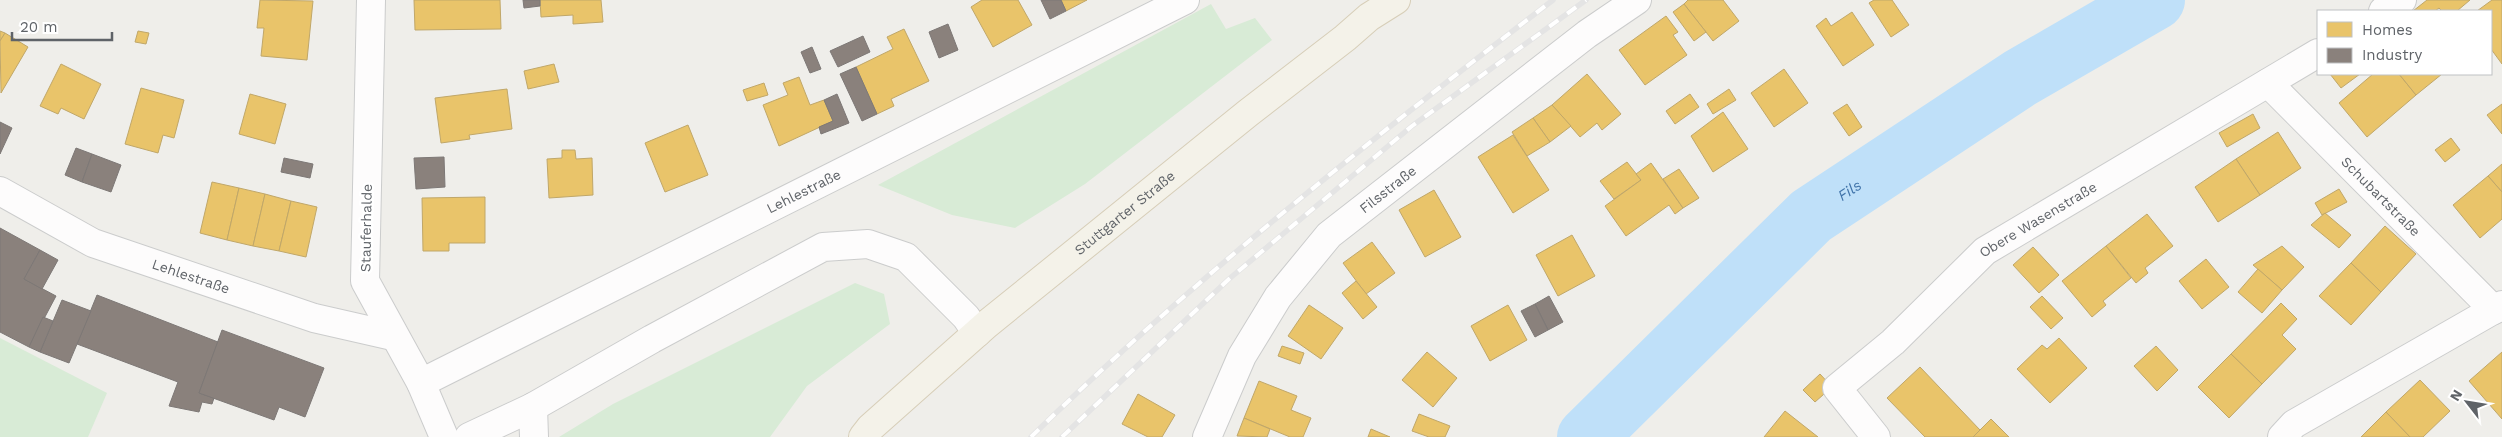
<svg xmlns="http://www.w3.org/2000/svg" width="2502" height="437" font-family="'Work Sans',sans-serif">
  <rect width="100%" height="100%" fill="#efeeea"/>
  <g fill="#d8ebd6">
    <polygon points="1211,4 1226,29 1255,18 1272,40 1085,184 1015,228 952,215 878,185"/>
    <polygon points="855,283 884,294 890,324 807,386 770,437 559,437 613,404"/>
    <polygon points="0,338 107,393 88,437 0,437"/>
  </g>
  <g fill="#e9c46a" stroke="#c0a769">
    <polygon points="260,0 313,1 307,60 261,56 264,28 257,28"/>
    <polygon points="414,0 500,0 501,29 415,30"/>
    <polygon points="540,0 601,0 603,22 573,24 573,15 541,17"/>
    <polygon points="982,0 1018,0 1032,25 993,47 971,7"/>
    <polygon points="1061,0 1087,0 1066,11"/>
    <polygon points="1688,0 1723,0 1739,21 1713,41 1684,4"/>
    <polygon points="1874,0 1892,0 1909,25 1891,37 1869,3"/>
    <polygon points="2427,0 2470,0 2457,11 2442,11 2439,8 2435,11 2413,11"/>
    <polygon points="2492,0 2502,0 2502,64 2491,49 2491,11 2477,11"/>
    <polygon points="1684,4 1706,32 1694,41 1673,12"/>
    <polygon points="1852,12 1874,45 1843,66 1816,26 1826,18 1831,26"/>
    <polygon points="1666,16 1678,32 1673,35 1687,55 1645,85 1619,50"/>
    <polygon points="904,29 929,81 891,99 894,106 877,114 856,67 893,49 887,37"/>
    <polygon points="0,31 5,33 0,41"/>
    <polygon points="138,31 149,33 146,44 135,42"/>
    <polygon points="5,33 28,47 1,93 0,41"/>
    <polygon points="61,64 101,84 84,119 61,108 58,114 40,106"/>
    <polygon points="554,64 559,82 528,89 524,71"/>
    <polygon points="1784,69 1808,103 1774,127 1751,93"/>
    <polygon points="1587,74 1621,114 1602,130 1597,123 1580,137 1552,105"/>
    <polygon points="2330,74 2360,74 2341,88"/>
    <polygon points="2373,74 2399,74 2416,95 2367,137 2339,103"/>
    <polygon points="2399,74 2442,74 2416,95"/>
    <polygon points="799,77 810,105 824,100 833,121 779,146 763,105 788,95 783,83"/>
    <polygon points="764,83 768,95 747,101 743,90"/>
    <polygon points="141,88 184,100 174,138 163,135 158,153 125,144"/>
    <polygon points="507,89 512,129 469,135 470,139 441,143 435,98"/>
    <polygon points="1729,89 1736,100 1713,114 1707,104"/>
    <polygon points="250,94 286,104 275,144 239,134"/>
    <polygon points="1690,94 1699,107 1675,124 1666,111"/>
    <polygon points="1847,104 1862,127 1849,136 1833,113"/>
    <polygon points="2502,104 2502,134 2487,115"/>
    <polygon points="1552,105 1571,126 1550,142 1533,118"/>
    <polygon points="1723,112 1748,149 1713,172 1691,136"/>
    <polygon points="2253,114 2260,128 2227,147 2219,133"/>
    <polygon points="1533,118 1550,142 1527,156 1512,132"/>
    <polygon points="688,125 708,175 665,192 645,143"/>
    <polygon points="2278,132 2301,168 2260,195 2236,159"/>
    <polygon points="1513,135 1549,190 1513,213 1478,157"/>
    <polygon points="2451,138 2460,150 2445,162 2435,150"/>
    <polygon points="562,150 575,150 576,159 592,158 593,195 549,198 547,159 562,158"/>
    <polygon points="2236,159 2260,195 2218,222 2195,187"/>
    <polygon points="1627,162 1641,180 1614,199 1600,181"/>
    <polygon points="1651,163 1683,208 1675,214 1669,205 1626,236 1605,206 1641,180 1636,174"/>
    <polygon points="2502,164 2502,192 2488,176"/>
    <polygon points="1679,169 1699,198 1683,208 1663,179"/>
    <polygon points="2488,176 2502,192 2502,219 2480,238 2453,205"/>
    <polygon points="212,182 239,188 227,240 200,233"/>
    <polygon points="239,188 265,194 253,246 227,240"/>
    <polygon points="2339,189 2347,202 2322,215 2315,203"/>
    <polygon points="1434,190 1461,237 1425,257 1399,210"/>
    <polygon points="265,194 291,201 279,251 253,246"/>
    <polygon points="485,197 485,243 449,243 449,251 423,251 422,198"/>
    <polygon points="291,201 317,207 306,257 279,251"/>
    <polygon points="2325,213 2351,235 2339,248 2311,225"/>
    <polygon points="2147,214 2173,246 2145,268 2148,273 2136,283 2106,246"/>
    <polygon points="2385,226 2416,254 2381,292 2351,263"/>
    <polygon points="1572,235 1595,276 1558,296 1536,255"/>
    <polygon points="1372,242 1395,273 1366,294 1343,263"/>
    <polygon points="2106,246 2131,278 2103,301 2106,305 2092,317 2062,281"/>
    <polygon points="2282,246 2304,267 2282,290 2253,265"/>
    <polygon points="2033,247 2059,275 2039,293 2013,265"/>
    <polygon points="2206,259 2229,287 2202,309 2179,281"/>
    <polygon points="2351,263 2381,292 2351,325 2319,296"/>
    <polygon points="2258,269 2282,290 2262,313 2238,292"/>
    <polygon points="1356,281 1377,307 1363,319 1342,293"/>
    <polygon points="2042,296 2063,318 2051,329 2030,307"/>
    <polygon points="2281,303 2297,319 2282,335 2296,349 2262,384 2231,354"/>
    <polygon points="1309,305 1343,328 1321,359 1288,336"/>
    <polygon points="1508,305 1527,340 1490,361 1471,326"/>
    <polygon points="2059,338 2087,368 2050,403 2017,369 2042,345 2047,349"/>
    <polygon points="1282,346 1304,353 1300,364 1278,356"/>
    <polygon points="2156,346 2178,370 2157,391 2134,366"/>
    <polygon points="1427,352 1457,378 1433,407 1402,380"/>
    <polygon points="2502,352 2502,419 2469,381"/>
    <polygon points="2231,354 2262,384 2229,418 2198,387"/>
    <polygon points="1920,367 1980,430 1973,437 1925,437 1887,398"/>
    <polygon points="1820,374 1832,387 1815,402 1803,390"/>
    <polygon points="2420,380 2450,411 2423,437 2410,437 2386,412"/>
    <polygon points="1259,381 1297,396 1291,410 1311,418 1303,437 1290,437 1244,418"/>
    <polygon points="1138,394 1175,415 1162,437 1148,437 1122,424"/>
    <polygon points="1785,411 1818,437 1764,437"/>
    <polygon points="2386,412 2410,437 2361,437"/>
    <polygon points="1419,414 1450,426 1445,437 1429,437 1412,431"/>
    <polygon points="1244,418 1270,429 1267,437 1237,436"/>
    <polygon points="1991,419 2009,437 1973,437"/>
    <polygon points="1371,429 1390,437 1368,437"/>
  </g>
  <g fill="#8a817c" stroke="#7d7876">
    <polygon points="523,0 540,0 540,6 524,8"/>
    <polygon points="1041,0 1061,0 1066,11 1050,19"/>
    <polygon points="948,24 958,50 939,58 929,32"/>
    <polygon points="863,36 870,52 838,67 830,51"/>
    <polygon points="812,47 821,69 810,73 801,52"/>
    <polygon points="856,67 877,114 862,121 840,74"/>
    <polygon points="837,94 849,123 821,134 819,127 833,121 824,100"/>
    <polygon points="0,122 12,128 0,154"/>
    <polygon points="76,148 92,154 82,182 65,175"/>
    <polygon points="92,154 121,165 111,192 82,182"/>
    <polygon points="444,157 445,187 416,189 414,158"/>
    <polygon points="284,158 313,164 310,178 281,172"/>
    <polygon points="0,228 40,250 24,279 56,296 29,347 0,332"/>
    <polygon points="40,250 58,260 42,289 24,279"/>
    <polygon points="97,295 218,342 199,393 214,398 212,404 202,402 199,412 169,406 178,382 77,344"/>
    <polygon points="1549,296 1563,322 1548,330 1535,304"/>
    <polygon points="62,300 91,311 69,363 40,352"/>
    <polygon points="1535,304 1548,330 1535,337 1521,311"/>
    <polygon points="43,317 53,321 40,352 29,347"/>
    <polygon points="222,330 324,368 305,417 279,407 274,420 199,393"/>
  </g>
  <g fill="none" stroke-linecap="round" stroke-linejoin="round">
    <path stroke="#bfe0f9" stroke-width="60" id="s1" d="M1587 437 1811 216 2020 78 2155 0"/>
    <g stroke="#cbcccc" stroke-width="30">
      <g id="minor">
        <polyline points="371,0 365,281 421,383 444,437"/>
        <polyline points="2383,11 2402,0"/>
        <path id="s2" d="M2268 83 2494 310"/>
        <path id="s3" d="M0 191 93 243 314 318 393 336"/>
        <path id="s4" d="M421 383 1185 0"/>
        <polyline points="533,407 534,437"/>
        <polyline points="469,437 533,407 652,339 823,247 868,244 906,257 966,317 977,333"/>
        <path id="s5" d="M1207 437 1242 356 1278 297 1329 235 1587 34 1637 0"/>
        <path id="s6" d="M1876 437 1837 388 1893 342 1985 251 2318 53"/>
        <polyline points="2282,437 2294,424 2502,305"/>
      </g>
    </g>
    <g stroke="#d7ceb8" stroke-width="30">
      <g id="major">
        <path id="s7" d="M863 437 870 428 987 324 1248 113 1345 38 1369 17 1396 0"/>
      </g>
    </g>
    <use href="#minor" stroke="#fdfcfc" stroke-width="28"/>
    <use href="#major" stroke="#f4f2e9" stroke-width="28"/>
    <g stroke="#e4e4e4" stroke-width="5.5">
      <g id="rail">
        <path d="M1031 437C1194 278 1373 138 1553 0"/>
        <polyline points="1062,437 1229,279 1412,126 1586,0"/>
      </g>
    </g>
    <use href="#rail" stroke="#fff" stroke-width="4" stroke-dasharray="11" stroke-linecap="butt"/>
  </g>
  <g text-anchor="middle" stroke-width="5" stroke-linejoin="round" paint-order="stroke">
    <g font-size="14" fill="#5f6368" stroke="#fff">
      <text dy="5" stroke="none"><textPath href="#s5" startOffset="312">Filsstraße</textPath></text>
      <text dy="5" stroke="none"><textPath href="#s4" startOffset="428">Lehlestraße</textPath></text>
      <text dy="5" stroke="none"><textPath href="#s2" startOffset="160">Schubartstraße</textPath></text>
      <text dy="5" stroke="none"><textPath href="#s7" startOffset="345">Stuttgarter Straße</textPath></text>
      <text dy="5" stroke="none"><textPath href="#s6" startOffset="326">Obere Wasenstraße</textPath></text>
      <text transform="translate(366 228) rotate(-89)" y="5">Stauferhalde</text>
      <text dy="5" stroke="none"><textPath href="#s3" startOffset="210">Lehlestraße</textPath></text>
    </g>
    <g font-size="15" font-style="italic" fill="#4174aa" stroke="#fff">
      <text dy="5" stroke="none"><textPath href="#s1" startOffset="361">Fils</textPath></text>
    </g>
  </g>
  <rect x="2317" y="10" width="175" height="65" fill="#ffffff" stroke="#bfc1c3"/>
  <rect x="2327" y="22" width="25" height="15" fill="#e9c46a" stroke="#bfc1c3"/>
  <text x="2362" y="35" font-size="15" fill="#5f6368">Homes</text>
  <rect x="2327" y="48" width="25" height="15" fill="#8a817c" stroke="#bfc1c3"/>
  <text x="2362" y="60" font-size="15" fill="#5f6368">Industry</text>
  <g transform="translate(2467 402) rotate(301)" stroke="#ffffff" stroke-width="4" paint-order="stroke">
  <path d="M0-4L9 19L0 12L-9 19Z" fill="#5f6368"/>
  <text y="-8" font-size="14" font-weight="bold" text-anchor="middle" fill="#5f6368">N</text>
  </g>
  <path d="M12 32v8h100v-8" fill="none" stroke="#5f6368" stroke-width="2.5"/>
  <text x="20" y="32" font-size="15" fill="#5f6368" stroke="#ffffff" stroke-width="4" paint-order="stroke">20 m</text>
</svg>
